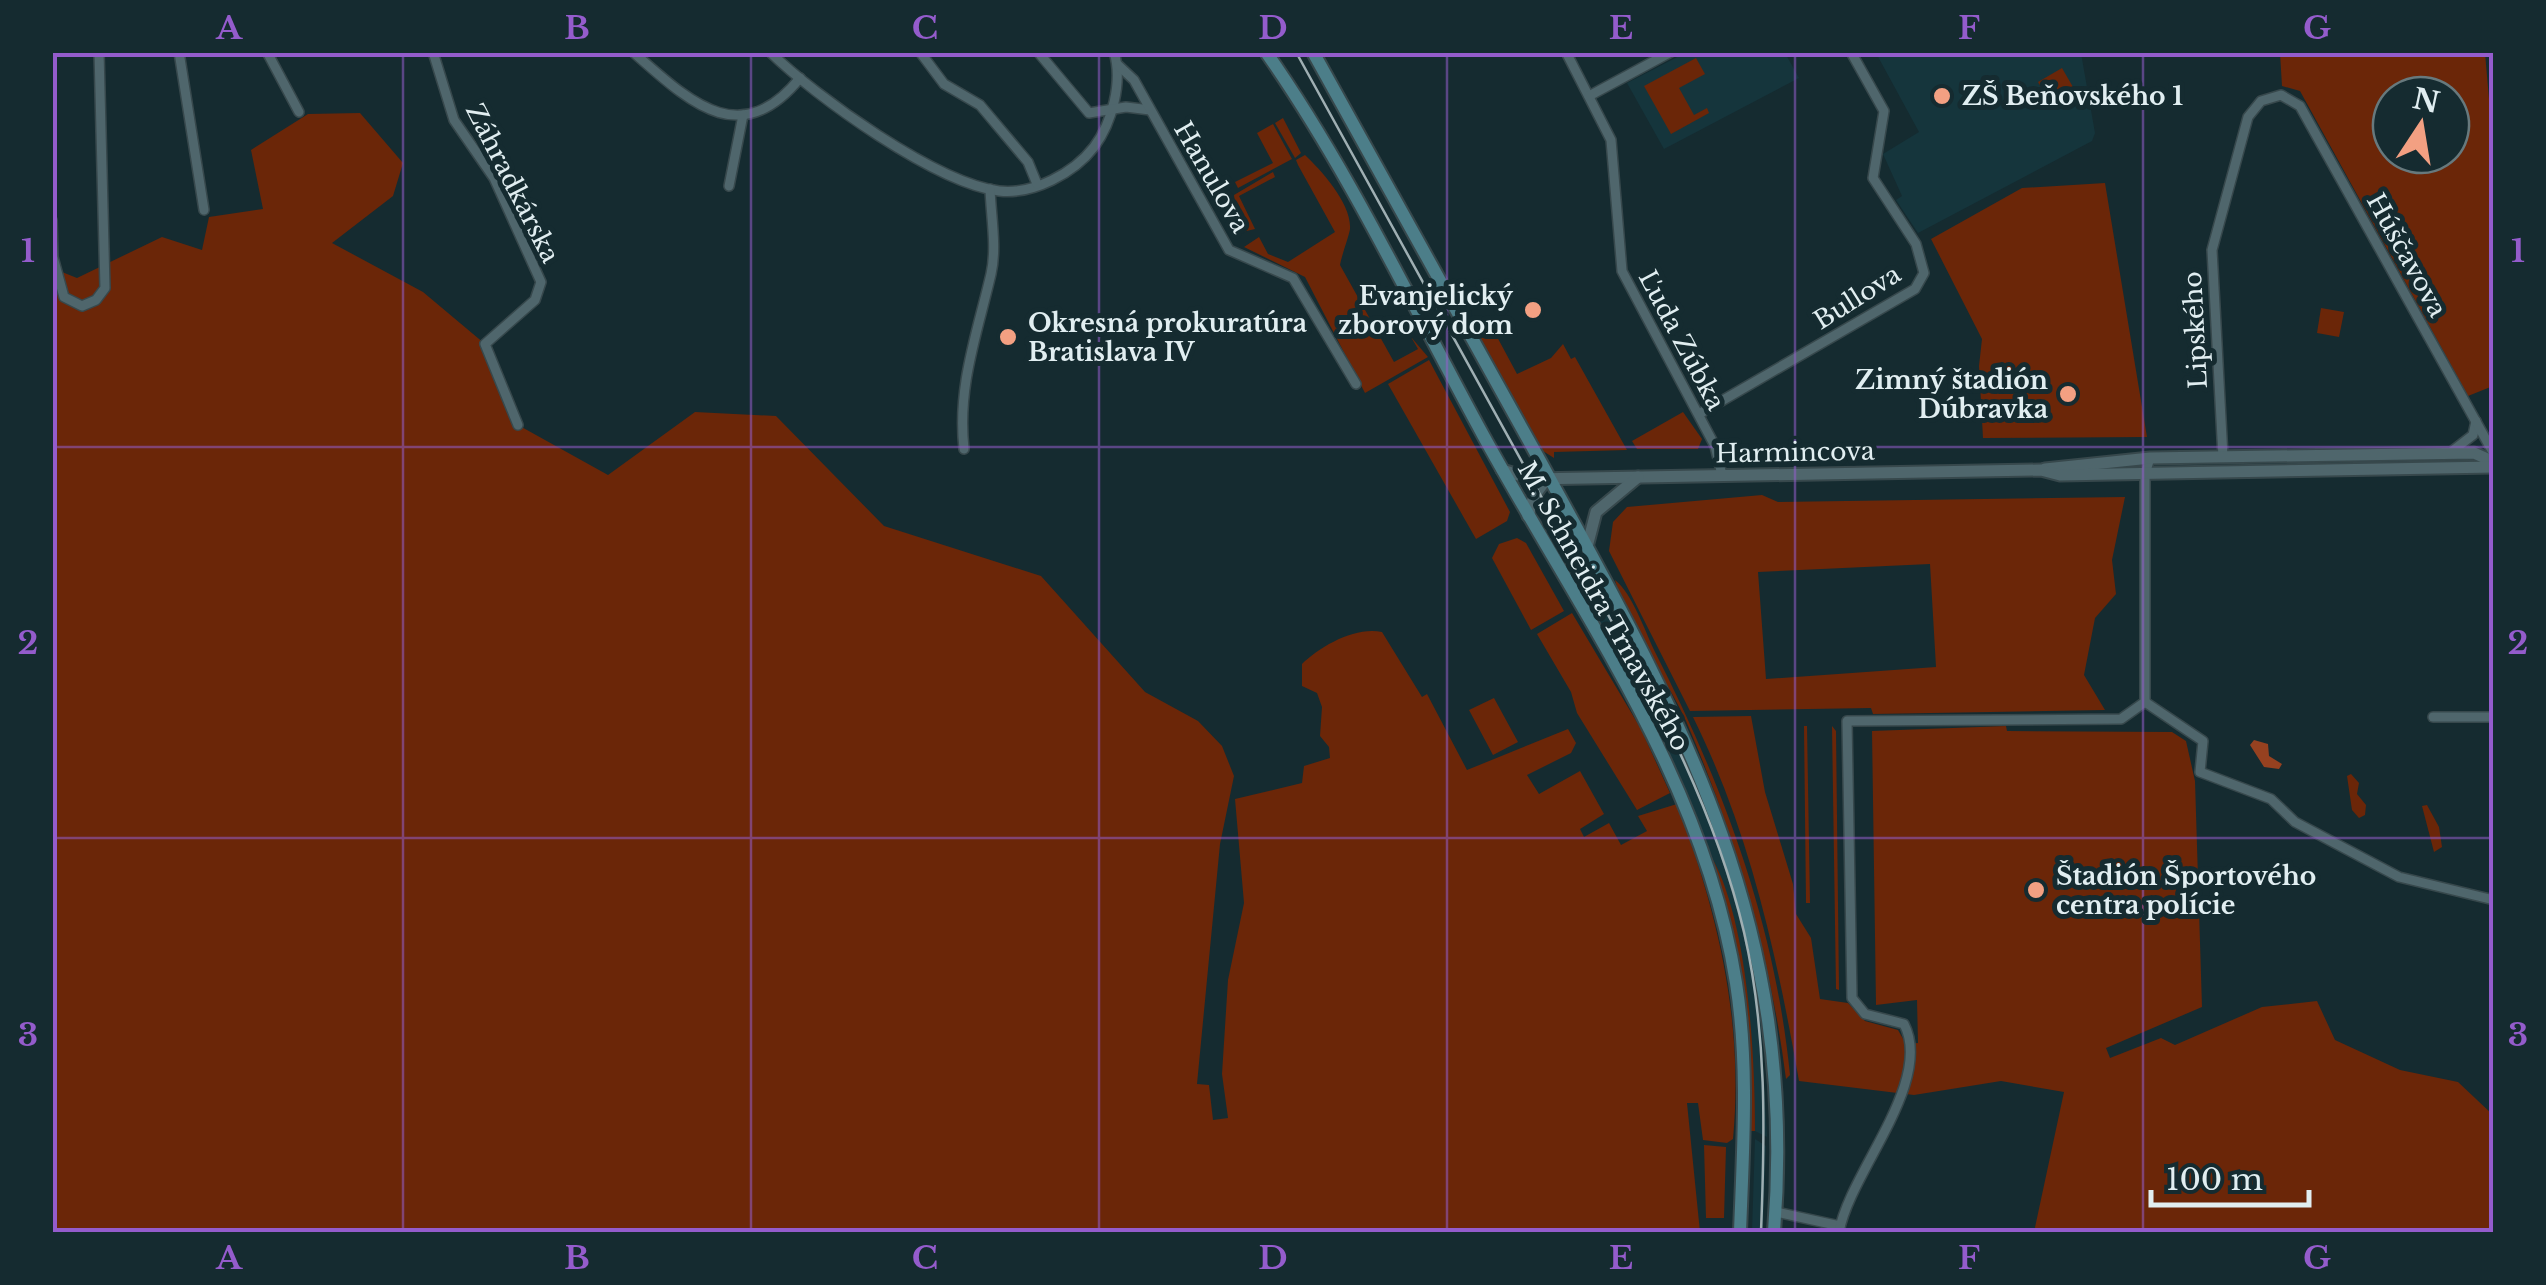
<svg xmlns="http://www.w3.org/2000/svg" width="2546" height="1285" font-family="'Libre Baskerville',serif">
  <rect width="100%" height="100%" fill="#152b30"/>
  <g fill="#15353c">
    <polygon points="1687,52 1785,53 1799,78 1664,149 1627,83"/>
    <polygon points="1876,53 2081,53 2095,133 2092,141 1918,233 1896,200 1902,196 1883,154 1919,132"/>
    <polygon points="1559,519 1675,736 1729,863 1759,987 1767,1137 1755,1131 1745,986 1712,856 1664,741 1554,539 1548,526"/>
    <polygon points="1755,1139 1766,1146 1763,1232 1752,1232"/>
  </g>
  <g fill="#6b2608" fill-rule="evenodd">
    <path d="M2280 53H2485L2494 156 2493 386 2468 396 2300 91 2282 86ZM2391 95H2451V155H2391Z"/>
    <polygon points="1696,58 1705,74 1679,88 1694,115 1707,108 1709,113 1671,134 1644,86"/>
    <polygon points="2062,68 2077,94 2053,108 2038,82"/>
    <path d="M360 113 403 163 393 196 332 243 423 292 485 344 518 425 608 475 695 412 776 416 884 526 1041 576 1145 692 1198 721 1222 746 1234 776 1220 844 1197 1084 1209 1085 1213 1120 1228 1118 1222 1074 1228 980 1244 903 1235 799 1302 783 1304 766 1330 758 1329 747 1320 736 1322 707 1317 693 1302 686V664C1320 646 1356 626 1382 632L1422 697 1427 694 1467 770 1568 729 1576 743 1571 753 1527 775 1539 794 1580 771 1604 814 1580 829 1584 837 1609 823 1621 845 1647 831 1638 816 1677 804C1718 913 1744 1022 1733 1139L1727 1143 1703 1140 1698 1103H1687L1700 1232H53L52 268 77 278 162 237 202 250 209 217 263 209 251 150 308 114Z"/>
    <polygon points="1283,118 1301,153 1295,158 1275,123"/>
    <polygon points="1273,124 1292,159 1238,188 1235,182 1273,163 1257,133"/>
    <path d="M1305 155C1321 170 1352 204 1350 229 1349 236 1342 254 1340 265L1394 362 1418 349 1411 337 1428 357 1365 393 1305 277 1244 247 1259 237 1268 254 1288 262 1335 232 1298 165 1296 160Z"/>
    <polygon points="1273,172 1275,177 1239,196 1255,229 1238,233 1234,195"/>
    <polygon points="2105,183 2147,437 1983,438 1979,366 1982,339 1931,239 2022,188"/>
    <polygon points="2321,308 2344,312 2339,337 2317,333"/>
    <polygon points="1488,320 1517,374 1551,358 1563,344 1571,359 1575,357 1627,450 1554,452 1554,458 1543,451 1477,332"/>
    <polygon points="1429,360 1510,512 1507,521 1476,539 1388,384"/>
    <polygon points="1683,412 1702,439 1698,449 1637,449 1632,441"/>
    <path d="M1762 495 1778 502 2125 497 2112 560 2116 594 2095 618 2084 675 2105 710 1873 714 1871 708 1690 711 1609 551 1613 522 1627 507ZM1930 564 1936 667 1766 679 1758 572Z"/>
    <polygon points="1517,538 1526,543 1564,611 1531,630 1492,558 1499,544"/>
    <path d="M1615 580C1632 593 1645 631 1655 652 1724 787 1775 924 1790 1075L1786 1079C1770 954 1735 834 1686 721 1665 674 1628 631 1615 580Z"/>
    <polygon points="1572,613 1641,729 1670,793 1637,810 1577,713 1571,692 1537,634"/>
    <polygon points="1494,698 1518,742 1493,755 1469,710"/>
    <path d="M1751 716 1765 792 1793 884 1796 914 1811 938 1820 999 1848 1003 1865 1021 1898 1030 1906 1044 1918 1043 1917 1000 1876 1005 1872 731 2006 726 2007 731 2172 732 2186 741 2195 781 2202 1007 2106 1048 2110 1058 2161 1038 2175 1045 2262 1007 2317 1001 2335 1040 2400 1070 2458 1082 2493 1115V1232H2034L2064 1092 2001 1081 1914 1095 1799 1081C1777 956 1750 832 1693 717Z"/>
    <polygon points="1804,726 1807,726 1810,903 1806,903"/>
    <polygon points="1832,726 1836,731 1839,990 1836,989"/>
    <polygon points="2351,774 2359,783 2357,794 2366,805 2365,815 2359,818 2352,810 2347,776"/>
    <polygon points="2427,805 2439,827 2442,847 2434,852 2422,806"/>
    <path d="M1711 856C1748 920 1755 1055 1755 1131H1750L1746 1008 1735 943Z"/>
    <polygon points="1704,1145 1726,1147 1724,1218 1706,1218"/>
  </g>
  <polygon fill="#964120" points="2254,740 2268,744 2269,756 2282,764 2279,769 2264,767 2250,745"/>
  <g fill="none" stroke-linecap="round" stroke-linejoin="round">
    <g stroke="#37484c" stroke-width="12">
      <g id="minor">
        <polyline points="179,52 204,210"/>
        <polyline points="267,52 299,112"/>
        <polyline points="433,52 454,120 494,178 541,282 535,300 485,344 518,425"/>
        <path d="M633 52C687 99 739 153 800 78"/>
        <path d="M770 52C816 97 936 183 999 191 1033 195 1074 173 1094 147 1112 123 1123 82 1114 52"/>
        <polyline points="920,52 944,84 980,105 1028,162 1037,184"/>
        <polyline points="1038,52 1089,113 1126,107 1150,110"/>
        <polyline points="1566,52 1611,140 1622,271 1715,446 1722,475"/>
        <polyline points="1118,65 1134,80 1229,250 1293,278 1356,384"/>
        <polyline points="1589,96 1671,52"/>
        <polyline points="729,186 743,115"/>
        <polyline points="52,220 53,257 64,297 82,306 96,300 105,288 99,52"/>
        <polyline points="1699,414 1915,289 1924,273 1916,244 1873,178 1884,111 1851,52"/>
        <path d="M964 449C957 387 977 334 991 274 997 248 991 216 990 189"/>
        <polyline points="2451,452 2473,435 2476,421"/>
        <polyline points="2223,457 2212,250 2248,117 2261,101 2281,95 2300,106 2494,454"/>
        <polyline points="2145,702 2203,741 2200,772 2271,799 2295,822 2399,877 2494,900"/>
        <polyline points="2433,717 2494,717"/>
        <polyline points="1776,1212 1840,1226"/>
        <path d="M1839 1232C1850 1172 1934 1082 1904 1024L1865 1014 1852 998 1847 721 2121 719 2145 702V474L2150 458"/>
      </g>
    </g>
    <g stroke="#37484c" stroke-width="15">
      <g id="tertiary">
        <polyline points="2045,469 2150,458 2474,453 2494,462"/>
        <polyline points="1502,470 1532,479 2041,470 2060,475 2494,467"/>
        <polyline points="1528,516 1534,496 1548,477"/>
        <polyline points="1587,547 1596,512 1638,477"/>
      </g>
    </g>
    <g stroke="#37484c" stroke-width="16">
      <g id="secondary">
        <path d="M1266 52C1350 172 1413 307 1483 435 1580 612 1704 779 1736 983 1749 1066 1743 1149 1740 1232"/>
        <path d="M1313 52C1387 185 1460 317 1534 450 1678 712 1799 921 1774 1232"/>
      </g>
    </g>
    <use href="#minor" stroke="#4f666c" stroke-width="9"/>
    <use href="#tertiary" stroke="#4f666c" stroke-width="11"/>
    <use href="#secondary" stroke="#4c7e89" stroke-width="12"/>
    <path stroke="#9fafb3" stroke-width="2.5" d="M1296 52C1376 198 1456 344 1537 489 1616 631 1706 772 1744 932 1767 1032 1765 1131 1761 1232"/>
  </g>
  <path fill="none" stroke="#945ccc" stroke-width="2.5" stroke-opacity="0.55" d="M403 52V1232M751 52V1232M1099 52V1232M1447 52V1232M1795 52V1232M2143 52V1232M52 447H2494M52 838H2494"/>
  <g fill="#f3a082" stroke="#152b30" stroke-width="4">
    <circle cx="1942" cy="96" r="10"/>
    <circle cx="1533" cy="310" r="10"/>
    <circle cx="1008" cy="337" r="10"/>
    <circle cx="2068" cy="394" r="10"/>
    <circle cx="2036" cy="890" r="10"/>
  </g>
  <g text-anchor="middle" stroke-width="10" stroke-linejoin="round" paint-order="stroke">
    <g font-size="25" font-weight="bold" fill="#e1eef1" stroke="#152b30" text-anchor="start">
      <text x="1962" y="105">ZŠ Beňovského 1</text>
      <text x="1513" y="305" text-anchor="end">Evanjelický<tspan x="1513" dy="29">zborový dom</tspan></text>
      <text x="1028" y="332">Okresná prokuratúra<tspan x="1028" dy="29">Bratislava IV</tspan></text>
      <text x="2048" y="389" text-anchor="end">Zimný štadión<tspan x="2048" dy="29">Dúbravka</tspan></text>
      <text x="2056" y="885">Štadión Športového<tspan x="2056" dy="29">centra polície</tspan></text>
    </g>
    <g font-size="25" fill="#e1eef1" stroke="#152b30">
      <text transform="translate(1212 177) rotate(60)" y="9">Hanulova</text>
      <text transform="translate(513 183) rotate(63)" y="9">Záhradkárska</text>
      <text transform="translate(2407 255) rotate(61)" y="9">Húščavova</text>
      <text transform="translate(1857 297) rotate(-32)" y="9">Bullova</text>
      <text transform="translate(2195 330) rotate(-93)" y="9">Lipského</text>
      <text transform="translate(1682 340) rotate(62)" y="9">Ľuda Zúbka</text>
      <text transform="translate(1795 452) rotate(-1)" y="9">Harmincova</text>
      <text transform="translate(1604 606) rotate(61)" y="9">M. Schneidra Trnavského</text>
    </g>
  </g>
  <rect width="2546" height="1285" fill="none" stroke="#152b30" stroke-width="110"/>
  <g transform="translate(2421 125) rotate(12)"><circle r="48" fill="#152b30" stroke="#67797d" stroke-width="2.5"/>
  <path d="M0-8L18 38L0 25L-18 38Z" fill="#f3a082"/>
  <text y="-15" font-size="28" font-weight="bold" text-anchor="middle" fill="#e1eef1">N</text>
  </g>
  <path d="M2151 1190v15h158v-15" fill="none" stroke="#e1eef1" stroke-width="5"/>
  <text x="2166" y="1190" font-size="30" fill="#e1eef1" stroke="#152b30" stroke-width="8" paint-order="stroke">100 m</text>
  <rect x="55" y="55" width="2436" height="1175" fill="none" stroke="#945ccc" stroke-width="4"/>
  <g font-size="32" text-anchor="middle" font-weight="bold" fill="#945ccc">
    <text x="229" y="39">A</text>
    <text x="577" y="39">B</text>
    <text x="925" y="39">C</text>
    <text x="1273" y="39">D</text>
    <text x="1621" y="39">E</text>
    <text x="1969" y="39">F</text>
    <text x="2317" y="39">G</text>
    <text x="28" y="262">1</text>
    <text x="2518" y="262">1</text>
    <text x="28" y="654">2</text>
    <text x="2518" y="654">2</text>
    <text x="28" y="1046">3</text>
    <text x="2518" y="1046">3</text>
    <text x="229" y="1269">A</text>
    <text x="577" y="1269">B</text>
    <text x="925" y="1269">C</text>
    <text x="1273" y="1269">D</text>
    <text x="1621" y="1269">E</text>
    <text x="1969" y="1269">F</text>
    <text x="2317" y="1269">G</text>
  </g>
</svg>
